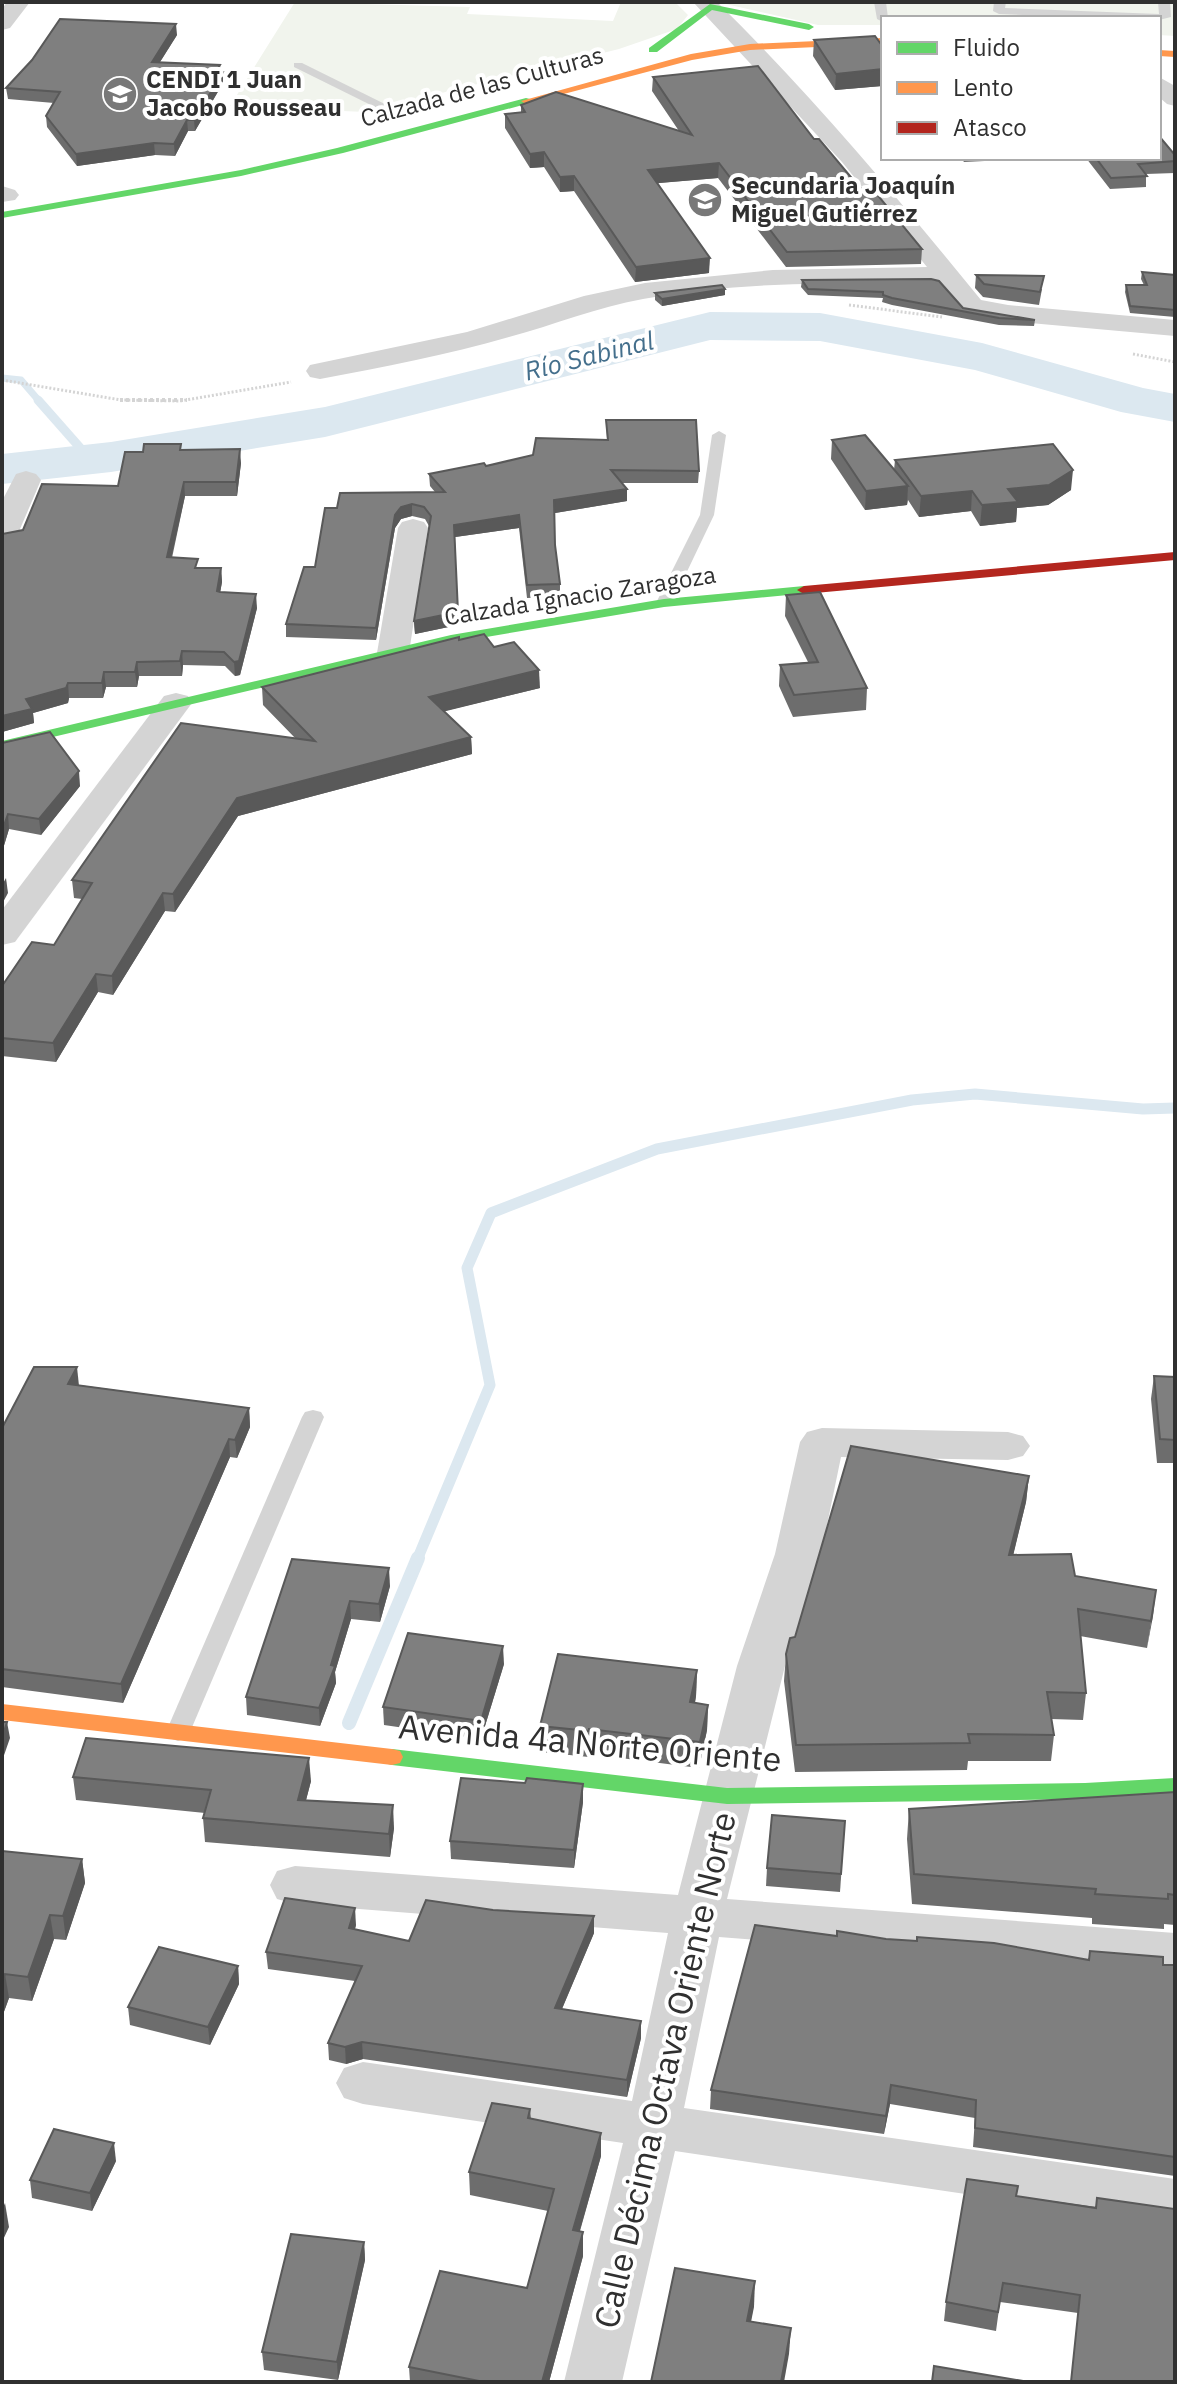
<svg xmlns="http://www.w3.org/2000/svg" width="1177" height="2384" font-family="'IBM Plex Sans',sans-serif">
  <rect width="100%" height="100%" fill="#fff"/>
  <g fill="#f1f4ed">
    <polygon points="295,2 470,7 467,14 613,21 621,2 675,2 688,15 677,29 619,49 365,112 230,106"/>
    <polygon points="717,2 1175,2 1175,36 1159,35 1159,18 883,18 883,25 818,25"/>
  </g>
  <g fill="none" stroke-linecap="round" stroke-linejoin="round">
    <polyline stroke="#dce8f0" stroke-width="7" points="2,378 21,380 40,402"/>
    <polyline stroke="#dce8f0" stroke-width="9" points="38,400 90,459"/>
    <polyline stroke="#dce8f0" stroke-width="11" points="417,1560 490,1385 467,1268 491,1213 657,1149 912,1100 975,1094 1143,1109 1175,1108"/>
    <polyline stroke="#dce8f0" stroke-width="14" points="349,1723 418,1558"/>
    <polygon fill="#dce8f0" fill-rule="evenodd" points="710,312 820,313 982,343 1143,388 1175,394 1175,422 1121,412 975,370 820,341 710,340 325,437 111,472 2,484 2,454 111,442 325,407"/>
    <g stroke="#d4d4d4" stroke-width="3" stroke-dasharray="2 2" stroke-linecap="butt">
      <polyline points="849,305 942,317"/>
      <polyline points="1133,354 1175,362"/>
      <polyline points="2,380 121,400 180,401 291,382"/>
    </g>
    <polyline stroke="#d4d4d4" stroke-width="4" stroke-dasharray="3 3" stroke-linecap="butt" points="120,400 187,400"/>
    <g fill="#d4d4d4" fill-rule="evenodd">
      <polygon points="874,2 886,2 888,18 883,18 883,22 877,19"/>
      <polygon points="994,2 1006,2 1005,8 1159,14 1158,2 1170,2 1171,17 1159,20 999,14 993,11"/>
      <polygon points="294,63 302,63 403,113 393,116 294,67"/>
      <polygon points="719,431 726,435 714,515 672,603 670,606 658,606 656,603 700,515 712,435"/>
      <polygon points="313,1410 321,1412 324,1417 190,1732 187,1738 178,1741 169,1738 166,1732 302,1417 305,1412"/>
    </g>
    <g fill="#d4d4d4" fill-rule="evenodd">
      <polygon points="7,2 30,2 10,28 2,30 2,9"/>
      <path d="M693 2H717C812 95 897 197 981 300L1008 305 1175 320V336L1008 321 972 314 963 312 939 283C841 283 740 281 643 299 597 307 554 325 509 337 447 355 383 367 320 379L310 377 306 371 310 365 467 332 584 296 645 283 773 270 927 267 842 162Z"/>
      <polygon points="1159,77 1175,86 1175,106 1167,104 1159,97"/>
      <polygon points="2,186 15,190 19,195 15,200 2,202"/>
      <polygon points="26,471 36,474 41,480 17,536 13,542 2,545 2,501 16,474"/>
      <polygon points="413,519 424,522 428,528 409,653 404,660 393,663 382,660 377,653 398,528 402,522"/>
      <polygon points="176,693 188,696 192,703 15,942 2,945 2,910 164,696"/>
      <polygon points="822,1428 1008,1432 1023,1436 1030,1446 1023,1456 1008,1460 841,1457 821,1554 785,1666 727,1899 1175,1933 1175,1973 719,1937 684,2108 1175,2179 1175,2225 675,2151 622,2382 564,2382 623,2143 363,2104 344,2098 336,2083 344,2068 363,2062 632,2101 668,1933 295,1904 277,1899 270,1885 277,1871 295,1866 678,1895 737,1666 775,1554 800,1442 807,1432"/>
    </g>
    <g fill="#63d668" fill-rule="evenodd">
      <polygon points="710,4 809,24 814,27 809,30 712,10 657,52 649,52 649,48"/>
      <polygon points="526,98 530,99 530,103 343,153 241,176 2,218 2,212 241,170 337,148"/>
      <polygon points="804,586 809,587 809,593 664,607 451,643 2,749 2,741 451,635 664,599"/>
      <polygon points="392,1749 727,1788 1085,1783 1175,1778 1175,1794 1085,1799 727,1804 392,1765 384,1763 381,1757 384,1751"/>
    </g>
    <g fill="#ff974d" fill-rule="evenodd">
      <polygon points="883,38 883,44 750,50 692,60 526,104 521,101 691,54 750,44"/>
      <polygon points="1159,50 1175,51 1175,57 1159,56"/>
      <polygon points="2,1704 392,1749 400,1751 403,1757 400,1763 392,1765 2,1720"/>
    </g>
    <polygon fill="#b3261e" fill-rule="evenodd" points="1175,552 1175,560 804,594 797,590 804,586"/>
  </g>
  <g fill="#6d6d6d">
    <polygon points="177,35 160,62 223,72 223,83 195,131 188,131 175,156 155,155 77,166 47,127 46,116 54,103 8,99 6,88"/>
    <polygon points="814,40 883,47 883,87 882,86 835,90 813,56"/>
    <polygon points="653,77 814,139 860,188 922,249 921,264 786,267 718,178 658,183 709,273 635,282 574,191 560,192 544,167 530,168 505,128 505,114 521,112 521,105 679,131 652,91"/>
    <polygon points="1175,155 1175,173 1146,174 1146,187 1110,189 1086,158 1159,158"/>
    <polygon points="961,158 1005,158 1005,160 964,162"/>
    <polygon points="1142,272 1175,275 1175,317 1130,313 1125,292 1126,285 1144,285 1141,279"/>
    <polygon points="976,275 1042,289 1039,305 983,297 975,288"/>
    <polygon points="931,279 963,308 1035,320 1034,326 999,325 892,305 882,302 883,298 808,295 801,287 802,280"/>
    <polygon points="655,293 725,295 662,306 655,300"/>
    <polygon points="606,420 699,471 698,483 622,483 627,501 555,513 555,546 560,584 560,597 527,598 519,528 455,537 458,625 415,634 414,621 429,526 425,519 412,516 401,519 395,528 376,640 286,637 286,624 315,567 337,508 435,492 430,486 429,474 486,466 607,440"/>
    <polygon points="832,440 894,470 895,460 1071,490 1048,505 1017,508 1016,522 980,526 971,511 919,517 908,500 907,505 865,510 831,459"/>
    <polygon points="181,450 241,463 237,496 185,496 172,558 199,568 221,568 222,582 220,592 257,608 240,675 235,676 225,666 183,665 182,676 139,676 137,687 106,687 103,698 69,698 68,703 33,713 34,723 2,732 23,530 118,486 143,452"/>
    <polygon points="786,595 867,688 866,710 793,717 779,686 780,665 808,662 785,616"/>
    <polygon points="459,640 494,647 540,688 444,711 471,737 472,754 238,816 175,912 165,911 113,995 98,992 56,1062 2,1056 2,986 54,945 82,899 74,898 72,880 296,739 263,705 262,687"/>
    <polygon points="2,743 80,786 41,835 9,829 2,852"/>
    <polygon points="1154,1376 1175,1377 1175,1463 1157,1463 1151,1399"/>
    <polygon points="79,1385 249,1408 250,1427 237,1458 230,1457 123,1703 2,1687 2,1428"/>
    <polygon points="1029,1476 1026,1502 1013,1555 1075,1576 1156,1590 1147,1648 1080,1636 1086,1693 1083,1720 1051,1719 1054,1735 1051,1761 968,1761 967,1770 795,1772 784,1681 786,1654 795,1637"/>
    <polygon points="292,1559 390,1586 380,1622 351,1619 335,1672 336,1683 320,1726 247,1715 246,1697"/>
    <polygon points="504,1664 481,1739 384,1725 383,1707"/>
    <polygon points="697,1670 696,1696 695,1703 708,1705 707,1730 699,1768 589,1754 589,1757 540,1752 540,1726"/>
    <polygon points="73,1777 311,1781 306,1800 394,1828 390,1857 205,1842 203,1818 205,1813 76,1800"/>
    <polygon points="525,1783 583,1784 583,1802 574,1868 451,1859 450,1841"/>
    <polygon points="1175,1792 1175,1925 1164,1924 1164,1929 1092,1924 1092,1918 912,1904 907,1839 909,1809"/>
    <polygon points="845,1821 840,1892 766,1886 767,1868"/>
    <polygon points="2,1851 82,1859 85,1883 66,1940 54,1939 32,2001 9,1998 2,2017"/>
    <polygon points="356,1925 355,1929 409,1941 594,1933 562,2009 641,2021 641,2038 627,2097 363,2059 346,2064 329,2060 328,2043 355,1981 268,1969 266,1952"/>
    <polygon points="837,1936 1089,1960 1175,1965 1175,2176 973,2147 975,2118 890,2104 884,2134 710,2109 711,2090"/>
    <polygon points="238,1966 239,1984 210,2045 130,2025 128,2007"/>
    <polygon points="530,2109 531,2119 601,2156 580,2231 583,2256 549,2382 410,2382 409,2367 527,2288 548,2211 470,2195 469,2172"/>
    <polygon points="116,2161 92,2211 32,2198 30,2180"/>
    <polygon points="1016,2196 1096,2207 1078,2313 1000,2302 996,2331 944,2321 946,2302"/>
    <polygon points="364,2242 365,2260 338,2380 264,2370 262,2352"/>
  </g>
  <g fill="#595959">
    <polygon points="176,24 177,35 153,73 152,62"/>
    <polygon points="220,65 221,74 223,72 223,83 195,131 194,120"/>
    <polygon points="883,69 882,86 835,90 836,74"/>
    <polygon points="187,120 188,131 175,156 174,144"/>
    <polygon points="154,143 155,155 77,166 76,154"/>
    <polygon points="544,152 544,167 530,168 530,154"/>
    <polygon points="719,163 718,178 648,184 648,170"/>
    <polygon points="574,176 574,191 560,192 560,177"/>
    <polygon points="710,258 709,273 635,282 636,267"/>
    <polygon points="725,289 725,295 662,306 662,299"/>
    <polygon points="240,449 241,463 237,496 236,482"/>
    <polygon points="1073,470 1071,490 1048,505 1017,508 1016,522 980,526 982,505 1008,489"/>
    <polygon points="184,482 185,496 168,572 167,557"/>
    <polygon points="908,486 907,505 865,510 866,491"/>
    <polygon points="627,489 627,501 555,513 554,500"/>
    <polygon points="972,491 971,511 919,517 921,496"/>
    <polygon points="412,504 412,516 401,519 395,528 376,640 376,628 395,515 401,507"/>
    <polygon points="519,515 519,528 455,537 454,525"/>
    <polygon points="221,568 222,582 218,605 217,591"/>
    <polygon points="256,594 257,608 240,675 235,676 234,662"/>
    <polygon points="458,612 458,625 415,634 414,621"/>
    <polygon points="182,651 183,665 182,676 180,661"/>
    <polygon points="137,662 139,676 137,687 135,672"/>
    <polygon points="539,670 540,688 430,715 429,697"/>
    <polygon points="104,672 106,687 103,698 102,683"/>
    <polygon points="68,683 69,698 68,703 33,713 34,723 2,732 2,716 26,699"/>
    <polygon points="471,737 472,754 238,816 175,912 173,894 237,798"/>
    <polygon points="79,771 80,786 41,835 39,819"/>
    <polygon points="8,814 9,829 2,852 2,831"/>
    <polygon points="6,878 8,893 2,904 2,885"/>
    <polygon points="163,893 165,911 113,995 112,976"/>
    <polygon points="96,974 98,992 56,1062 53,1043"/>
    <polygon points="77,1367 79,1386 68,1384"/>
    <polygon points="249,1408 250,1427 237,1458 235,1440"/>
    <polygon points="229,1439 230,1457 123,1703 121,1684"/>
    <polygon points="1029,1476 1026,1502 1007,1581 1009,1555"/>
    <polygon points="389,1568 390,1586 380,1622 379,1604"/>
    <polygon points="1156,1590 1153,1616 1147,1648 1151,1621"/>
    <polygon points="350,1601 351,1619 335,1672 336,1683 320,1726 319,1708"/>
    <polygon points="503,1646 504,1664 481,1739 481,1721"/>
    <polygon points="697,1670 696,1696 690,1728 690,1702"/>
    <polygon points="708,1705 707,1730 699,1768 700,1742"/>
    <polygon points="7,1722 10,1738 2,1761 2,1738"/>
    <polygon points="309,1758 311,1781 300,1823 298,1800"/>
    <polygon points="583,1784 583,1802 574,1868 574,1850"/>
    <polygon points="393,1805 394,1828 390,1857 389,1834"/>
    <polygon points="82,1859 85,1883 66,1940 63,1916"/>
    <polygon points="355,1908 356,1925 350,1945 349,1928"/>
    <polygon points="50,1915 54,1939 32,2001 28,1977"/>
    <polygon points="594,1916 594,1933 555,2025 555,2008"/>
    <polygon points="238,1966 239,1984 210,2045 208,2027"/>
    <polygon points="5,1974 9,1998 2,2017 2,1983"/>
    <polygon points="641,2021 641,2038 627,2097 627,2080"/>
    <polygon points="362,2042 363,2059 346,2064 345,2047"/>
    <polygon points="891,2085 890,2104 884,2134 886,2116"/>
    <polygon points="601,2133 601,2156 573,2254 573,2230"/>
    <polygon points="114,2143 116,2161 92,2211 90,2193"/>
    <polygon points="5,2203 9,2227 2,2242 2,2210"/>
    <polygon points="583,2232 583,2256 549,2382 542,2382"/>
    <polygon points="364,2242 365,2260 338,2380 337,2362"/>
    <polygon points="755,2281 754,2307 746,2347 747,2321"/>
    <polygon points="791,2328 789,2354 784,2382 781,2382"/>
  </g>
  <g fill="#7f7f7f" stroke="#595959" stroke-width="2">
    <polygon points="60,19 176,24 152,62 220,65 217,70 223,72 194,120 187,120 174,144 154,143 76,154 46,116 60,92 6,88 32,60"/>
    <polygon points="875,36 883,47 883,69 836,74 814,40"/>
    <polygon points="758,66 814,139 819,139 860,188 871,187 922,249 787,252 719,163 648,170 710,258 636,267 574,176 560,177 544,152 530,154 505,114 525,112 521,105 556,92 692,135 653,77"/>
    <polygon points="1159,136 1175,155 1175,161 1138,164 1147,176 1111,178 1096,158 1159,158"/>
    <polygon points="1142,272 1175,275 1175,310 1130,306 1126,285 1147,285"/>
    <polygon points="976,275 1044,276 1040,292 984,284"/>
    <polygon points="931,279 939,281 963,308 1035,320 999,318 892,298 883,295 883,292 808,289 802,280"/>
    <polygon points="722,285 725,289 662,299 655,293"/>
    <polygon points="606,420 696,420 699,471 611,470 627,489 554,500 555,545 560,584 527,585 519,515 454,525 458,612 414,621 431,516 424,507 412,504 401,507 395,515 376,628 286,624 304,567 315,567 325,508 337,508 340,493 445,492 429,474 484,463 486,466 533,455 536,438 608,440"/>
    <polygon points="865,435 908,486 866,491 832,440"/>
    <polygon points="144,444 181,444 180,450 240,449 236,482 184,482 167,557 198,559 195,568 221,568 217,591 220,592 256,594 239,661 234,662 224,652 182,651 180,661 137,662 135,672 104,672 102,683 68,683 66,688 26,699 32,709 2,716 2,534 23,530 42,484 118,486 125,452 143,452"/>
    <polygon points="1053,444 1073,470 1049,485 1008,489 1018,502 982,505 972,491 921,496 895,460"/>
    <polygon points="820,592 867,688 794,695 780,665 818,662 786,595"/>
    <polygon points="484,634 494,647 514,642 539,670 429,697 471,737 237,798 173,894 163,893 112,976 96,974 53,1043 2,1038 2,986 32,942 54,945 92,883 72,880 181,723 315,741 262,687 459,637 459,640"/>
    <polygon points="50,732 79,771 39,819 8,814 2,831 2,743"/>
    <polygon points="34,1367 77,1367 68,1384 249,1408 235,1440 229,1439 121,1684 2,1669 2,1428"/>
    <polygon points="1154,1376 1175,1377 1175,1440 1160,1439"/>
    <polygon points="851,1446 1029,1476 1009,1555 1071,1554 1075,1576 1156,1590 1151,1621 1078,1609 1086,1693 1047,1692 1054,1735 968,1734 970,1743 796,1745 786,1654 790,1638 795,1637"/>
    <polygon points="292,1559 389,1568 379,1604 350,1601 331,1665 335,1666 319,1708 246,1697"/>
    <polygon points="408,1633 503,1646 481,1721 383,1707"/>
    <polygon points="558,1654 697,1670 690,1702 708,1705 700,1742 589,1729 589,1731 540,1726"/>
    <polygon points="2,1722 7,1722 2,1738"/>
    <polygon points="86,1738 309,1758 298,1800 393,1805 389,1834 203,1818 211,1790 73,1777"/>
    <polygon points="461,1778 525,1783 527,1778 583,1784 574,1850 450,1841"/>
    <polygon points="1175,1792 1175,1895 1168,1894 1168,1899 1095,1894 1096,1889 914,1874 909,1809"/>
    <polygon points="772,1815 845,1821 841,1874 767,1868"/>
    <polygon points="2,1851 82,1859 63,1916 50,1915 28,1977 5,1974 2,1983"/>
    <polygon points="285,1898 355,1908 349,1928 409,1941 426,1900 493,1910 594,1916 555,2008 641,2021 627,2080 362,2042 345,2047 328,2043 362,1966 266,1952"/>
    <polygon points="755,1925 837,1936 837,1931 886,1939 917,1941 917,1937 994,1943 1089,1960 1090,1951 1163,1957 1163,1965 1175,1965 1175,2157 975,2128 976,2100 891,2085 886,2116 711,2090"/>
    <polygon points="159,1947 238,1966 208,2027 128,2007"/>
    <polygon points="492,2103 530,2109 528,2118 601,2133 573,2230 583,2232 542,2382 484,2382 409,2367 440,2271 527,2288 554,2189 469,2172"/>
    <polygon points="54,2129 114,2143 90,2193 30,2180"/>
    <polygon points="967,2179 1018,2186 1016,2196 1096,2208 1097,2198 1175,2209 1175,2382 1071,2382 1080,2295 1003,2283 998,2312 946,2302"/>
    <polygon points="291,2234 364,2242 337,2362 262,2352"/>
    <polygon points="675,2268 755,2281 747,2321 791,2328 781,2382 651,2382"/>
    <polygon points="934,2366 1029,2382 932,2382"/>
  </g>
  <defs>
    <g id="school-disc" transform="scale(1.8)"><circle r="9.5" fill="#787878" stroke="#fff"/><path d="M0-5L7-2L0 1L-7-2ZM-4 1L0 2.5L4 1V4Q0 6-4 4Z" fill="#fff"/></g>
  </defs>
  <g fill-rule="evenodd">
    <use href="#school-disc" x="120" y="94"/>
    <use href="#school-disc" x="705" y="200"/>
  </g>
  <g text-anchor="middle" stroke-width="8" stroke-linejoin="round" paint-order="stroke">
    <g font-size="24" font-weight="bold" fill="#303030" stroke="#fff" text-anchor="start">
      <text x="146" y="88">CENDI 1 Juan<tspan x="146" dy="28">Jacobo Rousseau</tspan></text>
      <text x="731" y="194">Secundaria Joaquín<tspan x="731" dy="28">Miguel Gutiérrez</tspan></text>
    </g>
    <g font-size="24" fill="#303030" stroke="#fff">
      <text transform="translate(482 87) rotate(-15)" y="8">Calzada de las Culturas</text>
      <text transform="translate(580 596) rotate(-9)" y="8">Calzada Ignacio Zaragoza</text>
    </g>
    <g font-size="26" font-style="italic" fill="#446f8c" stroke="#fff">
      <text transform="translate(589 356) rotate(-14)" y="9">Río Sabinal</text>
    </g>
    <g font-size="34" fill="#303030" stroke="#fff">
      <text transform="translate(590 1743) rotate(5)" y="12">Avenida 4a Norte Oriente</text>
      <text transform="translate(665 2070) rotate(-77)" y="12">Calle Décima Octava Oriente Norte</text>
    </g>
  </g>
  <rect width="1177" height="2384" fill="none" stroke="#303030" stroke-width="8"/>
  <rect x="881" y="16" width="280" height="144" fill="#ffffff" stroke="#acacac" stroke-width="2"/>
  <rect x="897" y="42" width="40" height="12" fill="#63d668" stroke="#acacac" stroke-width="2"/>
  <text x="953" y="56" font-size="24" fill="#303030">Fluido</text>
  <rect x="897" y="82" width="40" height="12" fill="#ff974d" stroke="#acacac" stroke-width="2"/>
  <text x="953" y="96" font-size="24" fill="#303030">Lento</text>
  <rect x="897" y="122" width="40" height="12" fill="#b3261e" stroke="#acacac" stroke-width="2"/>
  <text x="953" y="136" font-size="24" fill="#303030">Atasco</text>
</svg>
